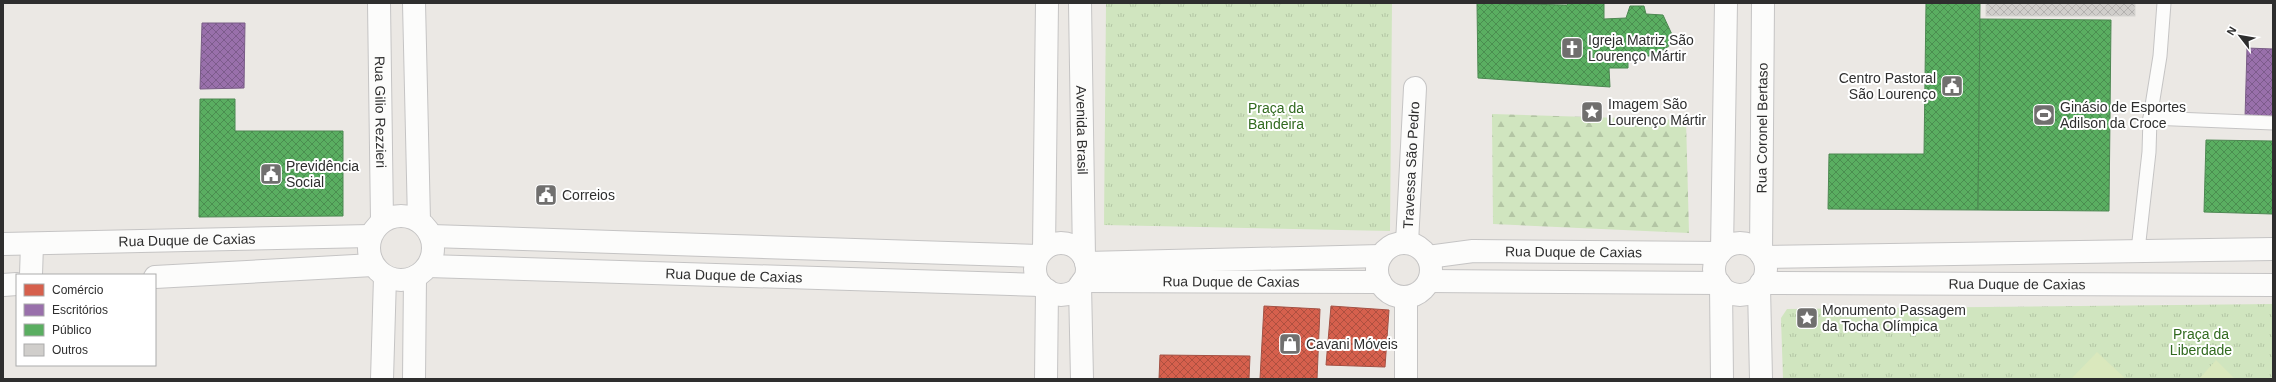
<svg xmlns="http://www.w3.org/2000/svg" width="2276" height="382" font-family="Helvetica,sans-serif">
  <defs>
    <pattern id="forest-firs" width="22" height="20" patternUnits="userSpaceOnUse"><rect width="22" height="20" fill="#d0e5bf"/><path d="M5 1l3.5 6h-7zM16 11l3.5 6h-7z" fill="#b3c5a4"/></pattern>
    <pattern id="park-tufts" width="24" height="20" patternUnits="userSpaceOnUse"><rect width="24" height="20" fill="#d0e5bf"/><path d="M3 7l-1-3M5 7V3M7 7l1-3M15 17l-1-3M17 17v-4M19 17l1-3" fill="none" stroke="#b3c5a4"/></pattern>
    <pattern id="shops-cross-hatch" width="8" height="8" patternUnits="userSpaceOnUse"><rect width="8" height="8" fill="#d6604d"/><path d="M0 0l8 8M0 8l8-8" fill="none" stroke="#ae5040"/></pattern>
    <pattern id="offices-cross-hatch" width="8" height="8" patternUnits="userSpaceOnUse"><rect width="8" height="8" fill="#9970ab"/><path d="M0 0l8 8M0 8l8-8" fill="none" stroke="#7d5c8c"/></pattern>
    <pattern id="public-cross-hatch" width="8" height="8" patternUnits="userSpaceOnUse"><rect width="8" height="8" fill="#5aae61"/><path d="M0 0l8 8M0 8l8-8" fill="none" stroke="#4b8e50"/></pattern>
    <pattern id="building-cross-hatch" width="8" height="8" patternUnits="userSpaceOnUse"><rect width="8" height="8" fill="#d0cecb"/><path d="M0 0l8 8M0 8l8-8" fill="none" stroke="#b3b1af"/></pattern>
  </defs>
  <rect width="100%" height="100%" fill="#ebe8e4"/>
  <polygon fill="url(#forest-firs)" points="1492,114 1686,120 1689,233 1493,224"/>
  <g fill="url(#park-tufts)">
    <polygon points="1106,3 1392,3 1390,231 1104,225"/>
    <polygon points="2273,304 2273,379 1783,379 1781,318 1787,309"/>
  </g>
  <g fill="#dae8bd">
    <polygon points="2097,352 2126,379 2071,379"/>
    <polygon points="2216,360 2235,379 2199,379"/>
  </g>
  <g fill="url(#shops-cross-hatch)" stroke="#a45144">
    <polygon points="1264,306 1320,309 1317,379 1260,379"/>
    <polygon points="1331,306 1389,310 1385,367 1326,365"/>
    <polygon points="1160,355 1250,356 1249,379 1159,379"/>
  </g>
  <g fill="url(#offices-cross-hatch)" stroke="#795c86">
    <polygon points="202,23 245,23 244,88 200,89"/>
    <polygon points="2247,48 2273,49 2273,118 2245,118"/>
  </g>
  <g fill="url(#public-cross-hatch)" stroke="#4d8852">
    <polygon points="1477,3 1567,5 1569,3 1604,3 1604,19 1626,18 1630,6 1644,6 1646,14 1663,15 1675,41 1656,56 1628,56 1628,68 1609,68 1610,87 1478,78"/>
    <polygon points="1926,3 1980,3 1978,210 1828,209 1829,154 1924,154"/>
    <polygon points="1980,19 2111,20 2109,211 1978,210"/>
    <polygon points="200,99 235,99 235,131 343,131 343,216 199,217"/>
    <polygon points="2206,140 2273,141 2273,214 2204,212"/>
  </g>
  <rect fill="url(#building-cross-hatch)" stroke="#d6d4d0" x="1986" y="3" width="149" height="13"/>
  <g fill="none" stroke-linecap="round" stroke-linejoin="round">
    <g stroke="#c5c4c4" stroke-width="15">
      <g id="service">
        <polyline points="2150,118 2273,123"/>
        <polyline points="2138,250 2149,152 2150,118 2160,56 2164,3"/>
      </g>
    </g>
    <g stroke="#c5c4c4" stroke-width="24">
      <g id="minor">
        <path id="s1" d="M379 3 382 221"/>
        <polyline points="414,3 419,221"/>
        <circle cx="401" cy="248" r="32"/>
        <polyline points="431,236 1038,256"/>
        <path id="s2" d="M1407 243 1415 88"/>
        <circle cx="1404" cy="270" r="27"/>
        <path id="s3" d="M3 244 370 236"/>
        <path id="s4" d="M1428 257 1473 251 1720 253"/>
        <polyline points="1763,257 2273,249"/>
        <polyline points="1086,263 1381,256"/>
        <path id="s5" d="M428 266 1041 285"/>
        <polyline points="31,275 32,244"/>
        <polyline points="155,277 373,265"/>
        <path id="s6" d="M1083 281 1380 282"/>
        <polyline points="1429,281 1719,283"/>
        <path id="s7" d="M1761 283 2273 285"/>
        <polyline points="3,285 17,284"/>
        <polyline points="1406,298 1406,379"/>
        <polyline points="382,379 385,277"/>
        <polyline points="414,379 415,277"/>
      </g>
    </g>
    <g stroke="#c5c4c4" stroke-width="24">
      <g id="tertiary">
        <circle cx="1740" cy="269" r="26"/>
        <polyline points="1722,250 1726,3"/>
        <path id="s8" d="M1761 254 1763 3"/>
        <polyline points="1721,286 1722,379"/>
        <polyline points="1759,287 1761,379"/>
      </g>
    </g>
    <g stroke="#c5c4c4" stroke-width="24">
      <g id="secondary">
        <path id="s9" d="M1080 3 1084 257"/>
        <circle cx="1061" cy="269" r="26"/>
        <polyline points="1044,249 1047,3"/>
        <polyline points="1080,285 1082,379"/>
        <polyline points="1046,379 1047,290"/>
      </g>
    </g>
    <use href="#service" stroke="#fcfcfb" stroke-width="13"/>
    <use href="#minor" stroke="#fcfcfb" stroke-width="22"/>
    <use href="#tertiary" stroke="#fcfcfb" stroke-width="22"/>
    <use href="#secondary" stroke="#fcfcfb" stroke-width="22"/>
  </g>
  <defs>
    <g id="church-square" transform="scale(1.15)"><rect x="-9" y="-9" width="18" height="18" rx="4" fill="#706f6e" stroke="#fff"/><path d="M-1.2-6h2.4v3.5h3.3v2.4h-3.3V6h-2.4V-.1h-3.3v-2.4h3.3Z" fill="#fff"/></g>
    <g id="civic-square" transform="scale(1.15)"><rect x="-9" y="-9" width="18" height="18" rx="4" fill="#706f6e" stroke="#fff"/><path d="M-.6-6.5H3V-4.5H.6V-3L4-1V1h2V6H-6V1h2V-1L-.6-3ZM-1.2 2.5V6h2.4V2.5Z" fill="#fff"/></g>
    <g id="sight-square" transform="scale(1.15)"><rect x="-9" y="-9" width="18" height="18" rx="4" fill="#706f6e" stroke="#fff"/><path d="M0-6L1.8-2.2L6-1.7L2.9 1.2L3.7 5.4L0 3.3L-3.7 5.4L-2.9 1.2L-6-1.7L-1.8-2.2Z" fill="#fff"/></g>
    <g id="stadium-square" transform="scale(1.15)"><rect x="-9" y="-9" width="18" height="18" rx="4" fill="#706f6e" stroke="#fff"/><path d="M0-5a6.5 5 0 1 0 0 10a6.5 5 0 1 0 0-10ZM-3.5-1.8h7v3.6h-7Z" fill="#fff"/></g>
    <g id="shop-square" transform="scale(1.15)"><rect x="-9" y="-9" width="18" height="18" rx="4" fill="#706f6e" stroke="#fff"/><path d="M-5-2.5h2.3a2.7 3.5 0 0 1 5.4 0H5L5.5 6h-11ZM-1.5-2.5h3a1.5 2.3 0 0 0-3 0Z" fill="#fff"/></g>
  </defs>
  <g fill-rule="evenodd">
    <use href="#church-square" x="1572" y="48"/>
    <use href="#civic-square" x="1952" y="86"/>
    <use href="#sight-square" x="1592" y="112"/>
    <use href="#stadium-square" x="2044" y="115"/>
    <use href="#civic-square" x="271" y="174"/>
    <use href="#civic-square" x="546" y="195"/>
    <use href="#sight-square" x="1807" y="318"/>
    <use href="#shop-square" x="1290" y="344"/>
  </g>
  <g text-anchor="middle" stroke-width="4" stroke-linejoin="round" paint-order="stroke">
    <g font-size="14" fill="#2e2e2e" stroke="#fff" text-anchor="start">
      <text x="1588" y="45">Igreja Matriz São<tspan x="1588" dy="16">Lourenço Mártir</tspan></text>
      <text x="1936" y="83" text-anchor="end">Centro Pastoral<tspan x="1936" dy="16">São Lourenço</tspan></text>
      <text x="1608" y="109">Imagem São<tspan x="1608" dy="16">Lourenço Mártir</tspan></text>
      <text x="2060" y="112">Ginásio de Esportes<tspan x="2060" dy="16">Adilson da Croce</tspan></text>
      <text x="286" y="171">Previdência<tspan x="286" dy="16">Social</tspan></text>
      <text x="562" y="200">Correios</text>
      <text x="1822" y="315">Monumento Passagem<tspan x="1822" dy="16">da Tocha Olímpica</tspan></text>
      <text x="1306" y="349">Cavani Móveis</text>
    </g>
    <g font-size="14" fill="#316a1f" stroke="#fff">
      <text x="1276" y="113">Praça da<tspan x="1276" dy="16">Bandeira</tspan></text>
      <text x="2201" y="339">Praça da<tspan x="2201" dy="16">Liberdade</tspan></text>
    </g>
    <g font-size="14" fill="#2e2e2e" stroke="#fff">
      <text dy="5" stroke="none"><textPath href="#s1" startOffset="109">Rua Gilio Rezzieri</textPath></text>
      <text dy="5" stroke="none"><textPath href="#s8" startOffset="126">Rua Coronel Bertaso</textPath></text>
      <text dy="5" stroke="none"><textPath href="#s9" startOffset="127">Avenida Brasil</textPath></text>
      <text dy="5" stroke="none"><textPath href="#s2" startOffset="78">Travessa São Pedro</textPath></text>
      <text dy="5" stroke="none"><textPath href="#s3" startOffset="184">Rua Duque de Caxias</textPath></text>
      <text dy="5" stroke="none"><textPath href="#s4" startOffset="146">Rua Duque de Caxias</textPath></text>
      <text dy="5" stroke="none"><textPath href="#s5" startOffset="306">Rua Duque de Caxias</textPath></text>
      <text dy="5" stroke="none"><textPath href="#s6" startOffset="148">Rua Duque de Caxias</textPath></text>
      <text dy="5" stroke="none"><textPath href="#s7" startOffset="256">Rua Duque de Caxias</textPath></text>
    </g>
  </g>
  <rect width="2276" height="382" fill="none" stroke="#2e2e2e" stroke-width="8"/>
  <rect x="16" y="274" width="140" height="92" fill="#ffffff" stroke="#ababab"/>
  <rect x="24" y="284" width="20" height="12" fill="#d6604d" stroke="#ababab"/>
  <text x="52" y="294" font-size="12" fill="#2e2e2e">Comércio</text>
  <rect x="24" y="304" width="20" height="12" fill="#9970ab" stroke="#ababab"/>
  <text x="52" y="314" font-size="12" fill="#2e2e2e">Escritórios</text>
  <rect x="24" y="324" width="20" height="12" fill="#5aae61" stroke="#ababab"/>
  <text x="52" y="334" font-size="12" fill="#2e2e2e">Público</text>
  <rect x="24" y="344" width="20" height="12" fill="#d0cecb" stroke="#ababab"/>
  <text x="52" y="354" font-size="12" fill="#2e2e2e">Outros</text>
  <g transform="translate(2240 36) rotate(301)" stroke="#ffffff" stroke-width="3" paint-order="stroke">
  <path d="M0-3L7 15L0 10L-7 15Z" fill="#2e2e2e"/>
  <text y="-6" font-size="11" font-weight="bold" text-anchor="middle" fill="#2e2e2e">N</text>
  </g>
</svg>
